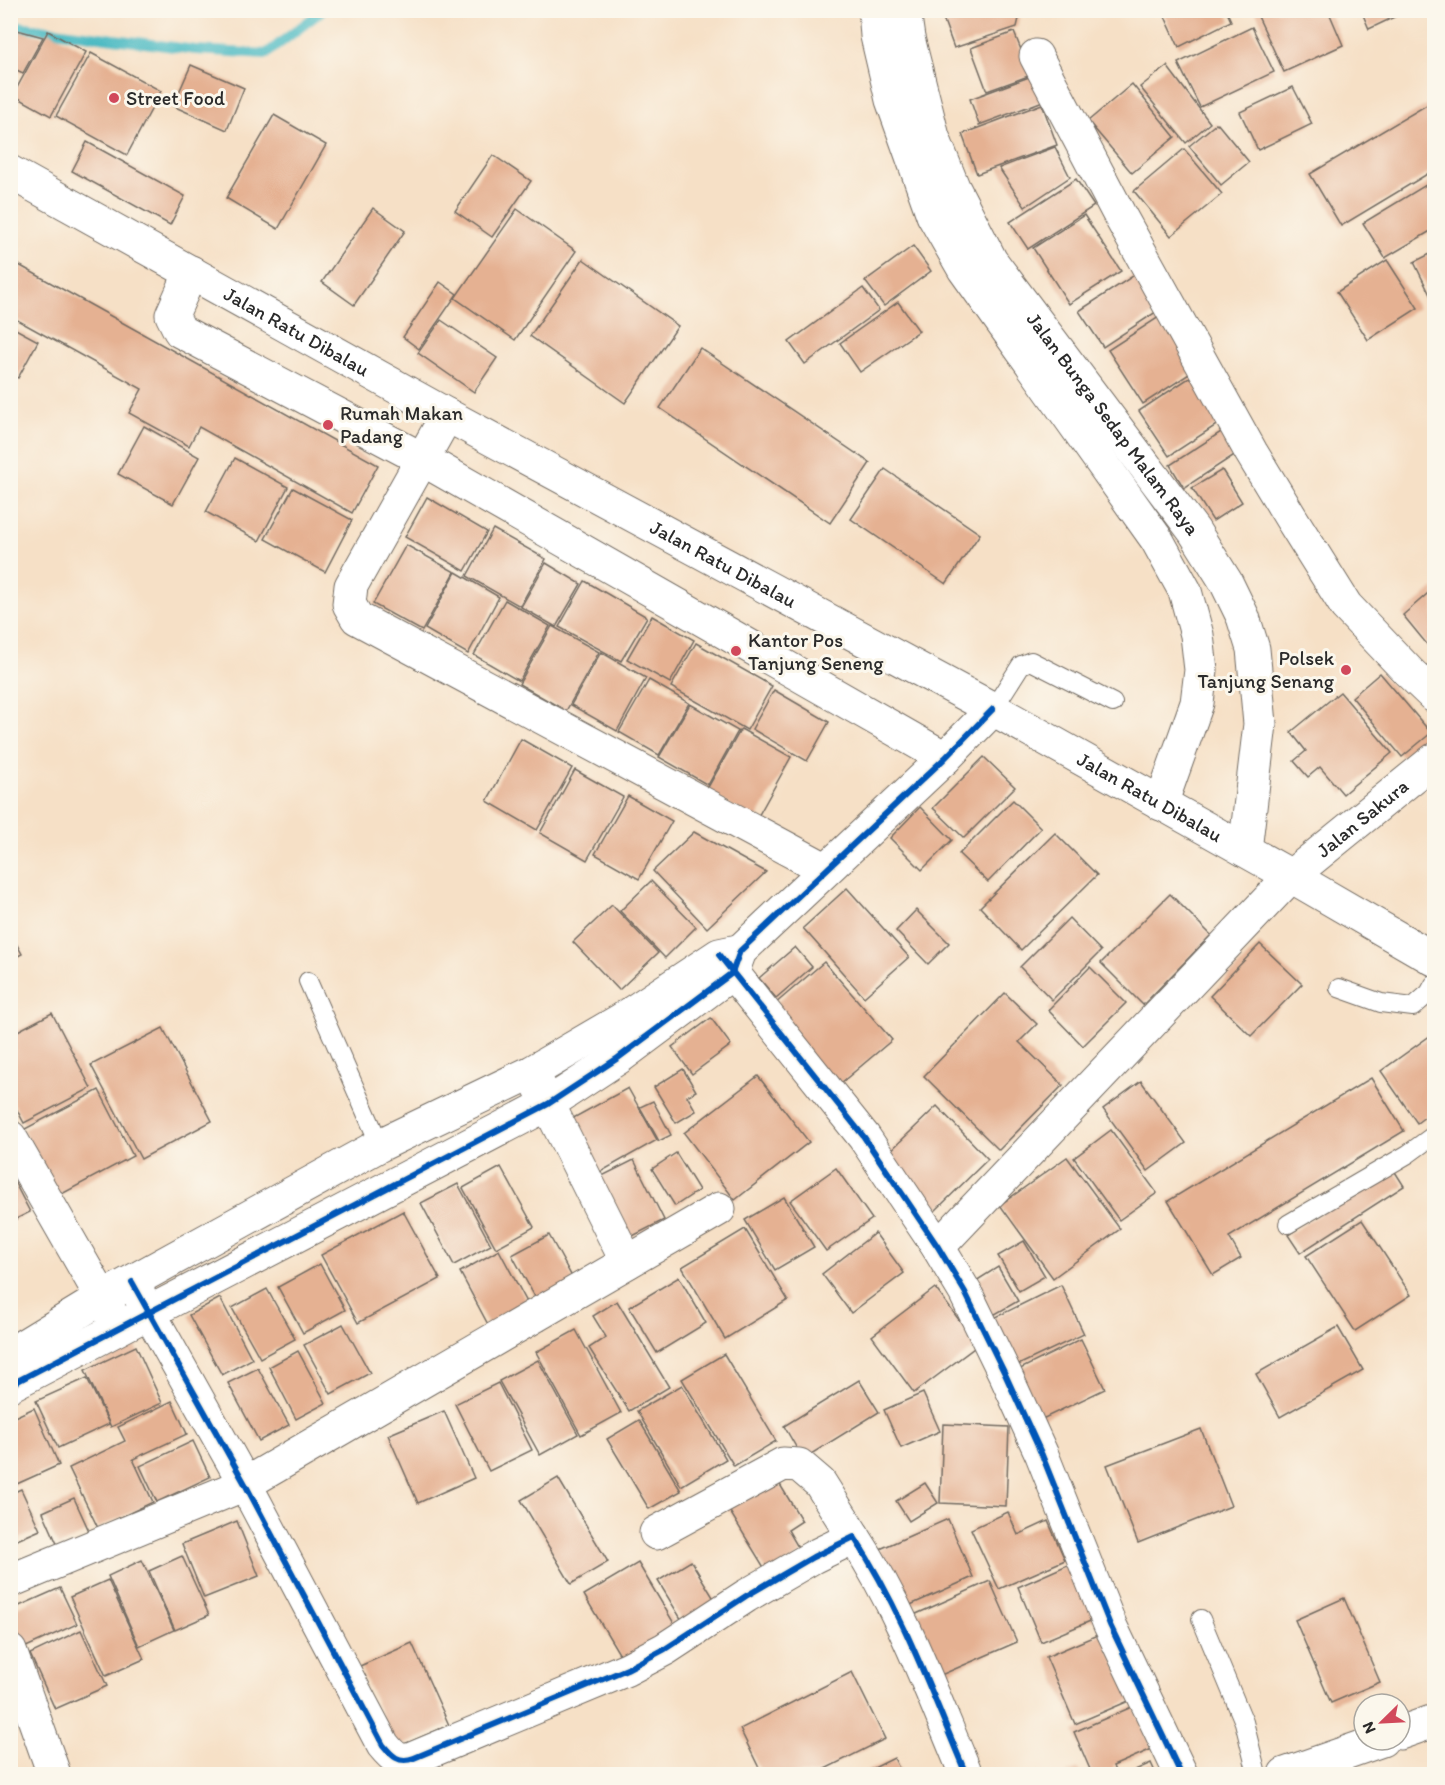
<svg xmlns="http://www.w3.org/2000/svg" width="1445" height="1785" font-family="Itim,sans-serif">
  <rect width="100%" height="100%" fill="#fbf7ec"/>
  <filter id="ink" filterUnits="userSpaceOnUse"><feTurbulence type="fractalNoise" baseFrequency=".0167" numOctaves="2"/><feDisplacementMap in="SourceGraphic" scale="12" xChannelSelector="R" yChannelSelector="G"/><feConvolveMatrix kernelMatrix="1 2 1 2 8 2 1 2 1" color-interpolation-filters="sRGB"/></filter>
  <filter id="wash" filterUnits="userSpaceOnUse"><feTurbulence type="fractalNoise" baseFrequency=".008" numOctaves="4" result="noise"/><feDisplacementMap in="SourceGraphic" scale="24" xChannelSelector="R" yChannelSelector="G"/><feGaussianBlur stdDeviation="1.35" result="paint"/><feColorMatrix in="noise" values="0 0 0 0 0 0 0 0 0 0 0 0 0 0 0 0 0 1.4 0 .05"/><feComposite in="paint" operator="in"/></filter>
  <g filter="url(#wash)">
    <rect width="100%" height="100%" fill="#f6e0c6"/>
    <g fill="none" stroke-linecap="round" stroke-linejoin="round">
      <polyline stroke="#4ab9c2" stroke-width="10" points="10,25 196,50 266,54 323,10"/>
    </g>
    <g id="blocks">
      <g fill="#e5b192">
        <polygon points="940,10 1021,10 1017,27 954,48"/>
        <polygon points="1162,10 1226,10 1231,21 1179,47"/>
        <polygon points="1255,10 1328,10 1343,45 1284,72"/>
        <polygon points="1361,10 1409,10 1369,29"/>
        <polygon points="1252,27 1274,72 1200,107 1178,63"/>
        <polygon points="10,28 43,37 23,73 10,67"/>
        <polygon points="48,31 86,52 51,116 13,95"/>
        <polygon points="1014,32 1031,75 987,91 971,48"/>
        <polygon points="91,53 161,91 127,155 56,116"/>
        <polygon points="191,65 244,88 227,130 173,106"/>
        <polygon points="1167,66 1210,123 1186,143 1140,87"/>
        <polygon points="1032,76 1043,101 979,125 970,99"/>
        <polygon points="1132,84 1175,137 1132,173 1088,121"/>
        <polygon points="1293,87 1312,124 1258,150 1240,112"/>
        <polygon points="1430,103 1434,110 1434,170 1341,226 1310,174"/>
        <polygon points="1042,104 1057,145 977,174 962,134"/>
        <polygon points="274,115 326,145 278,229 226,198"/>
        <polygon points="1217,123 1249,162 1221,185 1189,146"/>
        <polygon points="87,142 185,196 170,225 72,171"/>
        <polygon points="1055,147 1070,177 1025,207 999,168"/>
        <polygon points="1184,149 1222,194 1171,236 1134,191"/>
        <polygon points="493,155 531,181 492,237 455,211"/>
        <polygon points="1076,179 1094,206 1028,249 1010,222"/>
        <polygon points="1434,180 1434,229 1385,258 1363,223"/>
        <polygon points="373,208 405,231 354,305 322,282"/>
        <polygon points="517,209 576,251 515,340 455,298"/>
        <polygon points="1084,215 1121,271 1069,304 1033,248"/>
        <polygon points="913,246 931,271 884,306 865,281"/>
        <polygon points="1434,252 1434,303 1414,262"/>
        <polygon points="583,259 678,326 625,403 530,336"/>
        <polygon points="10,260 378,465 352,513 199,427 189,446 129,413 142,389 10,316"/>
        <polygon points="1387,260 1418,308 1368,340 1337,292"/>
        <polygon points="1139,272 1162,308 1103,347 1079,311"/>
        <polygon points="440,282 457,294 419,349 403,337"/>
        <polygon points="863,288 879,310 805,364 789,342"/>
        <polygon points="898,302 919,331 860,372 840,343"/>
        <polygon points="1162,315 1197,369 1143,404 1108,350"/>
        <polygon points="441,320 497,358 474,392 418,353"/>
        <polygon points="10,326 38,341 18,378 10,374"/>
        <polygon points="700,348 870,463 830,523 660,408"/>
        <polygon points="1192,376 1221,422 1169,456 1139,411"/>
        <polygon points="144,426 199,457 173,504 118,474"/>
        <polygon points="1224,430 1239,452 1184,488 1170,465"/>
        <polygon points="235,458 288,487 259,541 206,512"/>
        <polygon points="885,469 980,534 946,584 851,519"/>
        <polygon points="1222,470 1242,502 1213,521 1192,488"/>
        <polygon points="293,488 352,520 325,572 265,539"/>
        <polygon points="427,497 487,532 465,571 405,537"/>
        <polygon points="493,529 546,559 520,606 467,576"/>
        <polygon points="406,545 455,572 422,631 373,604"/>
        <polygon points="546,563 581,584 556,627 521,607"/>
        <polygon points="456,572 499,597 468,654 425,629"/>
        <polygon points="585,581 647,617 621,661 559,627"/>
        <polygon points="1434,588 1434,653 1403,615"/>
        <polygon points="505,600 550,626 519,681 474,655"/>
        <polygon points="652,616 694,640 670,683 627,659"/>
        <polygon points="552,626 599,652 566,711 519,684"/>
        <polygon points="696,643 772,686 747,730 671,687"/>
        <polygon points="601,652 646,678 617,731 571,705"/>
        <polygon points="1380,673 1431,733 1402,757 1352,697"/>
        <polygon points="649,680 689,703 659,755 619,732"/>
        <polygon points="774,690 829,722 807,761 752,729"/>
        <polygon points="1340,692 1392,753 1343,794 1320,767 1308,777 1294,761 1306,751 1291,732"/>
        <polygon points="690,704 738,731 708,785 659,757"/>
        <polygon points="741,729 791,757 756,820 706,791"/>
        <polygon points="521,739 572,768 537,830 487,801"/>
        <polygon points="984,757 1015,787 964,838 933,808"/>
        <polygon points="575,770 623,797 587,860 540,833"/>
        <polygon points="628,796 672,821 639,879 595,854"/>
        <polygon points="1013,800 1041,828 988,882 959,854"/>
        <polygon points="920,807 952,840 922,870 890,838"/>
        <polygon points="694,832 766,872 707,928 653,871"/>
        <polygon points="1055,833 1097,875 1021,950 980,907"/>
        <polygon points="651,881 696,927 665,958 620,911"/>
        <polygon points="847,888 909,957 864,997 803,928"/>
        <polygon points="1170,894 1211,935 1143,1005 1101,963"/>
        <polygon points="612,905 658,953 619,990 573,942"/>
        <polygon points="916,910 949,943 928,964 896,931"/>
        <polygon points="1069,918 1101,951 1052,1000 1020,967"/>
        <polygon points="10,932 22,954 10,960"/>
        <polygon points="1260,944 1302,984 1251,1036 1210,996"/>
        <polygon points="795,947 812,967 776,998 759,978"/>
        <polygon points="824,962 892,1040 835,1088 768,1010"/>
        <polygon points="1090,967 1126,1003 1083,1046 1048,1010"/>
        <polygon points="1005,993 1037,1024 1019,1042 1063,1085 999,1150 924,1076"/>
        <polygon points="52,1013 91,1088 24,1123 10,1097 10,1035"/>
        <polygon points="711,1018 731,1045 692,1074 672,1047"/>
        <polygon points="163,1028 212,1121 141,1159 91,1065"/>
        <polygon points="1434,1033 1434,1110 1417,1123 1381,1071"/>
        <polygon points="683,1069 696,1091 687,1096 696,1111 676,1123 654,1087"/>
        <polygon points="758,1076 809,1142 735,1200 684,1133"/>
        <polygon points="1371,1078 1404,1131 1229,1237 1241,1258 1213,1275 1168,1201"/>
        <polygon points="1141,1081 1186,1143 1148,1171 1103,1109"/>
        <polygon points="628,1088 657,1140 595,1175 566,1122"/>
        <polygon points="99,1090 133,1156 58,1196 23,1130"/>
        <polygon points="653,1101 671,1135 659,1141 640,1107"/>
        <polygon points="937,1106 988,1159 934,1212 882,1159"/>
        <polygon points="1111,1130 1157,1193 1119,1220 1074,1158"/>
        <polygon points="676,1153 699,1190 675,1206 652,1169"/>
        <polygon points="1067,1157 1120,1229 1053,1278 1000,1205"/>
        <polygon points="634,1160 664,1220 623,1241 592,1181"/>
        <polygon points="501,1167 534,1227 496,1248 463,1188"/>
        <polygon points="1392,1167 1404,1186 1300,1253 1288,1235"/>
        <polygon points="836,1168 872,1219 826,1251 790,1201"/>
        <polygon points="10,1174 30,1212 10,1222"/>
        <polygon points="458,1184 491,1245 454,1265 421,1203"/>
        <polygon points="784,1197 814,1247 775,1270 745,1220"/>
        <polygon points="403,1211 440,1279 358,1323 321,1255"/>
        <polygon points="1362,1220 1411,1295 1355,1331 1306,1256"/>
        <polygon points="745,1229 788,1300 725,1339 682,1267"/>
        <polygon points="875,1233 904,1273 851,1313 822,1274"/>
        <polygon points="549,1235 577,1286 540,1306 512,1255"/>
        <polygon points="1024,1241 1045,1276 1019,1291 998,1256"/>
        <polygon points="499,1250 530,1308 491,1330 460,1272"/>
        <polygon points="320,1264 345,1310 303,1333 278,1287"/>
        <polygon points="998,1267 1018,1301 990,1317 971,1284"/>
        <polygon points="679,1277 706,1323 657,1353 629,1307"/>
        <polygon points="1061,1285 1084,1334 1016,1366 992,1319"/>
        <polygon points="935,1288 978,1345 914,1393 872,1336"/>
        <polygon points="267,1289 295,1339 260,1358 232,1308"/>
        <polygon points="220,1298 252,1359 222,1375 189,1315"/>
        <polygon points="617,1301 669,1387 629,1411 589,1348 606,1337 593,1316"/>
        <polygon points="343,1324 370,1373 331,1394 304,1345"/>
        <polygon points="1338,1327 1363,1370 1280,1417 1256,1374"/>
        <polygon points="576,1330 621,1413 581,1435 536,1352"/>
        <polygon points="1081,1339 1105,1389 1036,1422 1012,1373"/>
        <polygon points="136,1346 162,1403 111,1427 85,1370"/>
        <polygon points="298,1351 326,1403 296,1419 269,1367"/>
        <polygon points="724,1354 776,1441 734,1466 682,1379"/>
        <polygon points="538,1360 578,1434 540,1455 499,1381"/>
        <polygon points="258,1368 289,1425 259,1441 228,1383"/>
        <polygon points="87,1378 109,1424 58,1448 36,1401"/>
        <polygon points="859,1380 879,1412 803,1459 784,1426"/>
        <polygon points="498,1383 532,1450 489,1471 455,1404"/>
        <polygon points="682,1385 726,1459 681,1486 637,1411"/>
        <polygon points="923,1393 940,1431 901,1448 884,1410"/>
        <polygon points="172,1401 187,1434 133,1459 153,1502 98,1528 69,1468 125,1441 118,1427"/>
        <polygon points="34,1408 59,1465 10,1487 10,1419"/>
        <polygon points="444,1411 474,1478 418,1503 388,1435"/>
        <polygon points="639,1420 681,1491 649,1509 607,1439"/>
        <polygon points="943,1424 1009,1427 1006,1506 940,1503"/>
        <polygon points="1201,1429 1231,1506 1138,1543 1107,1465"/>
        <polygon points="193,1441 210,1477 157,1502 140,1466"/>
        <polygon points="773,1473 802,1521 788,1530 802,1554 768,1574 724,1502"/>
        <polygon points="558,1478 608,1562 571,1584 521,1500"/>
        <polygon points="925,1483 938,1503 909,1521 896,1501"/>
        <polygon points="21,1489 40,1530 10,1543 10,1494"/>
        <polygon points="74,1498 89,1531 58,1546 43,1512"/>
        <polygon points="1008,1512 1018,1535 1048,1521 1065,1560 999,1589 971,1529"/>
        <polygon points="948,1519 973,1577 897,1611 871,1553"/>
        <polygon points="237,1521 259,1576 204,1598 182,1544"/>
        <polygon points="182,1556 209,1615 175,1630 149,1571"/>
        <polygon points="142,1560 174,1630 139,1646 108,1576"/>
        <polygon points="691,1561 719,1607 686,1627 658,1581"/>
        <polygon points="638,1563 678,1630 624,1662 584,1595"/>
        <polygon points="1072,1563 1095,1619 1041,1642 1018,1587"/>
        <polygon points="108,1580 144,1659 106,1676 70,1597"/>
        <polygon points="990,1581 1017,1642 941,1675 914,1615"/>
        <polygon points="60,1588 77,1624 24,1648 10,1620 10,1610"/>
        <polygon points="1344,1598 1380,1682 1331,1703 1295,1620"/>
        <polygon points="81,1630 107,1686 55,1709 30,1654"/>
        <polygon points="1102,1633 1131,1700 1075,1724 1046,1657"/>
        <polygon points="412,1643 449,1725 396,1748 360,1666"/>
        <polygon points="852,1672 885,1739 815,1774 762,1774 740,1729"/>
        <polygon points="1134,1706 1152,1749 1113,1766 1116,1774 1092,1774 1074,1732"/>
        <polygon points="894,1758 902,1774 862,1774"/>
        <polygon points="1151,1763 1156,1774 1126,1774"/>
        <polygon points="1078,1769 1080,1774 1065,1774"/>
        <polygon points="32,1770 33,1774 19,1774"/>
      </g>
    </g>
  </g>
  <g filter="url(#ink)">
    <use href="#blocks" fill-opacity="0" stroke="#726a61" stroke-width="1.5"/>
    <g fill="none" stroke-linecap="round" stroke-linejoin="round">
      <g stroke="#726a61" stroke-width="20">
        <g id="service">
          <polyline points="993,709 1021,665 1031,661 1113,703"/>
          <polyline points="308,981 380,1145"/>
          <polyline points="1339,988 1381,1003 1413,1007 1429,993 1434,984"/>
          <polyline points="1288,1224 1408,1154 1434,1135"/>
          <polyline points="1201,1619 1244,1722 1257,1774"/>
        </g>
      </g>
      <g stroke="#726a61" stroke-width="35">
        <g id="minor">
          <polyline points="1036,56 1119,214 1251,452 1291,518 1346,606 1409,672 1434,696"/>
          <polyline points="191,272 172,315 180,331 422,459 945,758"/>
          <polyline points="447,415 351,586 349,604 357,618 825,869"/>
          <polyline points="720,957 864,1137 938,1247 965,1292 1005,1374 1042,1455 1110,1625 1181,1774"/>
          <polyline points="538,1084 627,1262"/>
          <polyline points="10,1137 112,1315"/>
          <path id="s1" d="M938 1247 1291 876 1434 760"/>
          <path d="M132 1282 245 1484 383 1745C392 1756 399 1764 414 1758L627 1669 665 1649 746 1596 813 1557 854 1537C902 1610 932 1694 966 1774"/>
          <polyline points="10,1354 102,1298 380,1145 532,1072 621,1020 719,955 738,951"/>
          <polyline points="10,1385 548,1104 618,1058 732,973 740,951 945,758 993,709"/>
          <polyline points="656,1533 783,1464 799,1465 820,1483 854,1537"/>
          <polyline points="10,1581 245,1484 719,1209"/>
          <polyline points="10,1651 54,1774"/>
        </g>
      </g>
      <g stroke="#726a61" stroke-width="35">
        <g id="tertiary">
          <polyline points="875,10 877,36 892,100 933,215 964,269 1157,540 1185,591 1197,635 1201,670 1197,703 1161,804"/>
          <path id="s2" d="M904 10 908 38 933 137 953 187 991 261 1194 531 1226 582 1243 617 1253 649 1260 724 1245 850"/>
          <polyline points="1400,1733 1434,1721"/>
          <polyline points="1285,1774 1382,1740"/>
        </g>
      </g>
      <g stroke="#726a61" stroke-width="35">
        <g id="secondary">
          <path id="s3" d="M10 172 447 415 993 709 1291 876 1434 959"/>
        </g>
      </g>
      <use href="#service" stroke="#fff" stroke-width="18"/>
      <use href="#minor" stroke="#fff" stroke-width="33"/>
      <use href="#tertiary" stroke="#fff" stroke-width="33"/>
      <use href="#secondary" stroke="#fff" stroke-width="33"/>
      <g stroke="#fbf7ec" stroke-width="10">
        <g id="cycleway">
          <polyline points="719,955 864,1137 938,1247 965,1292 1005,1374 1042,1455 1110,1625 1181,1774"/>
          <path d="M132 1282 245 1484 383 1745C392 1756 399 1764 414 1758L627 1669 665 1649 746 1596 813 1557 854 1537C902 1610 932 1694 966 1774"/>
          <polyline points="10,1385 548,1104 618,1058 732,973 740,951 945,758 993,709"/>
        </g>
      </g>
      <use href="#cycleway" stroke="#0057b8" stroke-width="6"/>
    </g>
  </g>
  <g fill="#d1495b" stroke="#fbf7ec" stroke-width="2">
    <circle cx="114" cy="98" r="6"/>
    <circle cx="328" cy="425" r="6"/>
    <circle cx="736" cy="651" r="6"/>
    <circle cx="1346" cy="670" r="6"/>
  </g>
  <g text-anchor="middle" stroke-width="6" stroke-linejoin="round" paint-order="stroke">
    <g font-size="20" fill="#2b2b2b" stroke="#fbf7ec" text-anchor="start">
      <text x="126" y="105">Street Food</text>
      <text x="340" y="420">Rumah Makan<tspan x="340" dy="23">Padang</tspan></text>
      <text x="748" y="647">Kantor Pos<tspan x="748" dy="23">Tanjung Seneng</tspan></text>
      <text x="1334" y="665" text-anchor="end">Polsek<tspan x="1334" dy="23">Tanjung Senang</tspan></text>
    </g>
    <g font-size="20" fill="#2b2b2b" stroke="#fbf7ec">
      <text dy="7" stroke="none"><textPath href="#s3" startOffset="328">Jalan Ratu Dibalau</textPath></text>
      <text dy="7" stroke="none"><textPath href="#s2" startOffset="471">Jalan Bunga Sedap Malam Raya</textPath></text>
      <text dy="7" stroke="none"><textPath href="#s3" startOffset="814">Jalan Ratu Dibalau</textPath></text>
      <text dy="7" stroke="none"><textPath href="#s3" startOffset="1300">Jalan Ratu Dibalau</textPath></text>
      <text dy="7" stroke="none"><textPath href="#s1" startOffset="604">Jalan Sakura</textPath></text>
    </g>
  </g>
  <rect width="1445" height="1785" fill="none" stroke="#fbf7ec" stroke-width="36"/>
  <g transform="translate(1382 1722) rotate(246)"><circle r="28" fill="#fbf7ec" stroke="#a8a59f" stroke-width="1.5"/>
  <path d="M0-4.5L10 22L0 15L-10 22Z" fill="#d1495b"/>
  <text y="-9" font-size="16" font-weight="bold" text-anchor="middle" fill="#2b2b2b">N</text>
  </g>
</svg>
